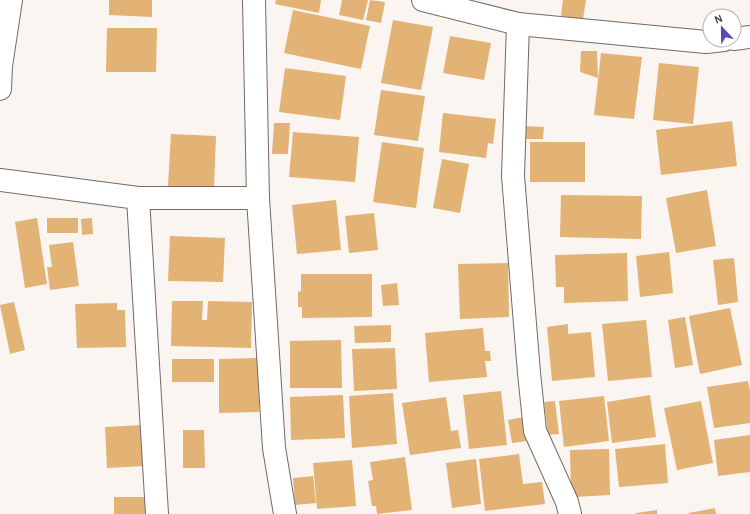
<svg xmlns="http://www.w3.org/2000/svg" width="750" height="514" font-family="'Alegreya Sans',sans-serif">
  <rect width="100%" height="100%" fill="#faf5f0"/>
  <g fill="#e3b275">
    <polygon points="109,0 152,0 152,17 109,15"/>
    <polygon points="276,0 321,0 319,13 275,4"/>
    <polygon points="342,0 368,0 363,20 339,15"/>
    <polygon points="370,0 385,2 381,23 366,20"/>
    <polygon points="563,0 586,0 583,19 561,16"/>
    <polygon points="293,10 370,26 361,69 284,53"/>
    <polygon points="393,20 433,27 421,90 381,83"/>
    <polygon points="107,28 157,28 156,72 106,72"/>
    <polygon points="450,36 491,43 484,80 443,73"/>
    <polygon points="581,51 597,51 598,78 580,72"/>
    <polygon points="601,53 642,57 634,119 594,115"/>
    <polygon points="659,63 699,67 693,124 653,120"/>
    <polygon points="285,68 346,76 340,120 279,112"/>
    <polygon points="381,90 425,96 418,141 374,135"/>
    <polygon points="443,113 496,119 493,144 488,143 486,158 439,152"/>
    <polygon points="732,121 737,166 661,175 656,130"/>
    <polygon points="274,123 290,123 288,154 272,154"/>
    <polygon points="525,126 544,127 543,139 524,139"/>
    <polygon points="293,132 359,137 355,182 289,177"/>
    <polygon points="171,134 216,136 214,188 168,186"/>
    <polygon points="382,142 424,148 416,208 373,202"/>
    <rect x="530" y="142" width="55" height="40"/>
    <polygon points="442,159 469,164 460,213 433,208"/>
    <polygon points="707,190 716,246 676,253 666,198"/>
    <polygon points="561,195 642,196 641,239 560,237"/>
    <polygon points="336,200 341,250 297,254 292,205"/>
    <polygon points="374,213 378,250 349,253 345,216"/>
    <polygon points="37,218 47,284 25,288 15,222"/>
    <rect x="47" y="218" width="31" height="15"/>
    <polygon points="92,218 93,234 82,235 81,219"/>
    <polygon points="170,236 225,238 223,282 168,281"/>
    <polygon points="73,242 79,286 50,290 47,267 52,267 49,245"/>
    <polygon points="669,252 673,293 640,297 636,256"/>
    <polygon points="627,253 628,301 564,303 564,287 556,287 555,255"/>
    <polygon points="734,258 738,302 718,305 713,260"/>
    <polygon points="508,263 509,317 460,319 458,264"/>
    <polygon points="301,274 372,274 372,317 302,318 302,307 298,307 298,292 301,291"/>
    <polygon points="397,283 399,305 383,306 381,285"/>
    <polygon points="172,301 203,301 202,320 207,320 208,301 252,302 251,348 171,346"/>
    <polygon points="14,302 25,350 10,354 0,305"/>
    <polygon points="117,303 117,310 125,310 126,347 77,348 75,304"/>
    <polygon points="730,308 742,365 700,374 689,316"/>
    <polygon points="685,317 693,365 675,368 668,320"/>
    <polygon points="646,320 652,377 608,381 602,324"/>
    <polygon points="568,324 568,334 591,332 595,377 552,381 547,327"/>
    <polygon points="391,325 391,342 355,343 354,326"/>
    <polygon points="483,328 485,351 490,351 491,361 485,361 487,377 429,382 425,333"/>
    <polygon points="341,340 342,388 290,388 290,341"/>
    <polygon points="395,348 397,389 354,391 352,349"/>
    <polygon points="259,358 259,412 219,413 219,359"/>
    <rect x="172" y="359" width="42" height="23"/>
    <polygon points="748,381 750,391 750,423 714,428 707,387"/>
    <polygon points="501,391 507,445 469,449 463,395"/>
    <polygon points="393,393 397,444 352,448 349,396"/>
    <polygon points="343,395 345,438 291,440 290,397"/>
    <polygon points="650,395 656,437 612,443 607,402"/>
    <polygon points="604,396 609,441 564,447 559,401"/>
    <polygon points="446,397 451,431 458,430 461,448 410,455 402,403"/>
    <polygon points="555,401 559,434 548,435 544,402"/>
    <polygon points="701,401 713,463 677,470 664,408"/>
    <polygon points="524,417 527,441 512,443 508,420"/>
    <polygon points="142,425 144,466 107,468 105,427"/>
    <polygon points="183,430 204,430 205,468 183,468"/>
    <polygon points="750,435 750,472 718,476 714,440"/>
    <polygon points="665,444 668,483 619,487 615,449"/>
    <polygon points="609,449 610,495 574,497 571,491 570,450"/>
    <polygon points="519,454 523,484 542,482 545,504 485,511 479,459"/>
    <polygon points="405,457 412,510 377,514 376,506 372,506 368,481 373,480 370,462"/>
    <polygon points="476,459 481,504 452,508 446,463"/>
    <polygon points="352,460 356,506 317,509 313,463"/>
    <polygon points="313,476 316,503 295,505 293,478"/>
    <rect x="114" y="497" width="33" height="17"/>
    <polygon points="715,508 716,514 689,514 689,513"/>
    <polygon points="657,510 657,514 636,514 636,513"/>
  </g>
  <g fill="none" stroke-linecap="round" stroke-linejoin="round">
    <g stroke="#6f6b66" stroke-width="24">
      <g id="street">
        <polyline points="254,0 258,198 274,448 285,514"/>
        <polyline points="423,0 518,24 706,42 724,40"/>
        <polyline points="518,24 513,176 529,373 535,431 567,502 570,514"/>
        <polyline points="734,39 750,37"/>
        <polyline points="0,89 1,66 11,0"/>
        <polyline points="0,180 138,198 258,198"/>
        <polyline points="138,198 157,514"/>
      </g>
    </g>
    <use href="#street" stroke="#fff" stroke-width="22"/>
  </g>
  <g transform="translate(722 28) rotate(338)"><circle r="19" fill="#ffffff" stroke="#b1b0af"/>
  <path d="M0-3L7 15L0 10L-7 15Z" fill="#5449c0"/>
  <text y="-6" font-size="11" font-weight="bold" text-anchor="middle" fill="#3c3a38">N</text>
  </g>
</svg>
